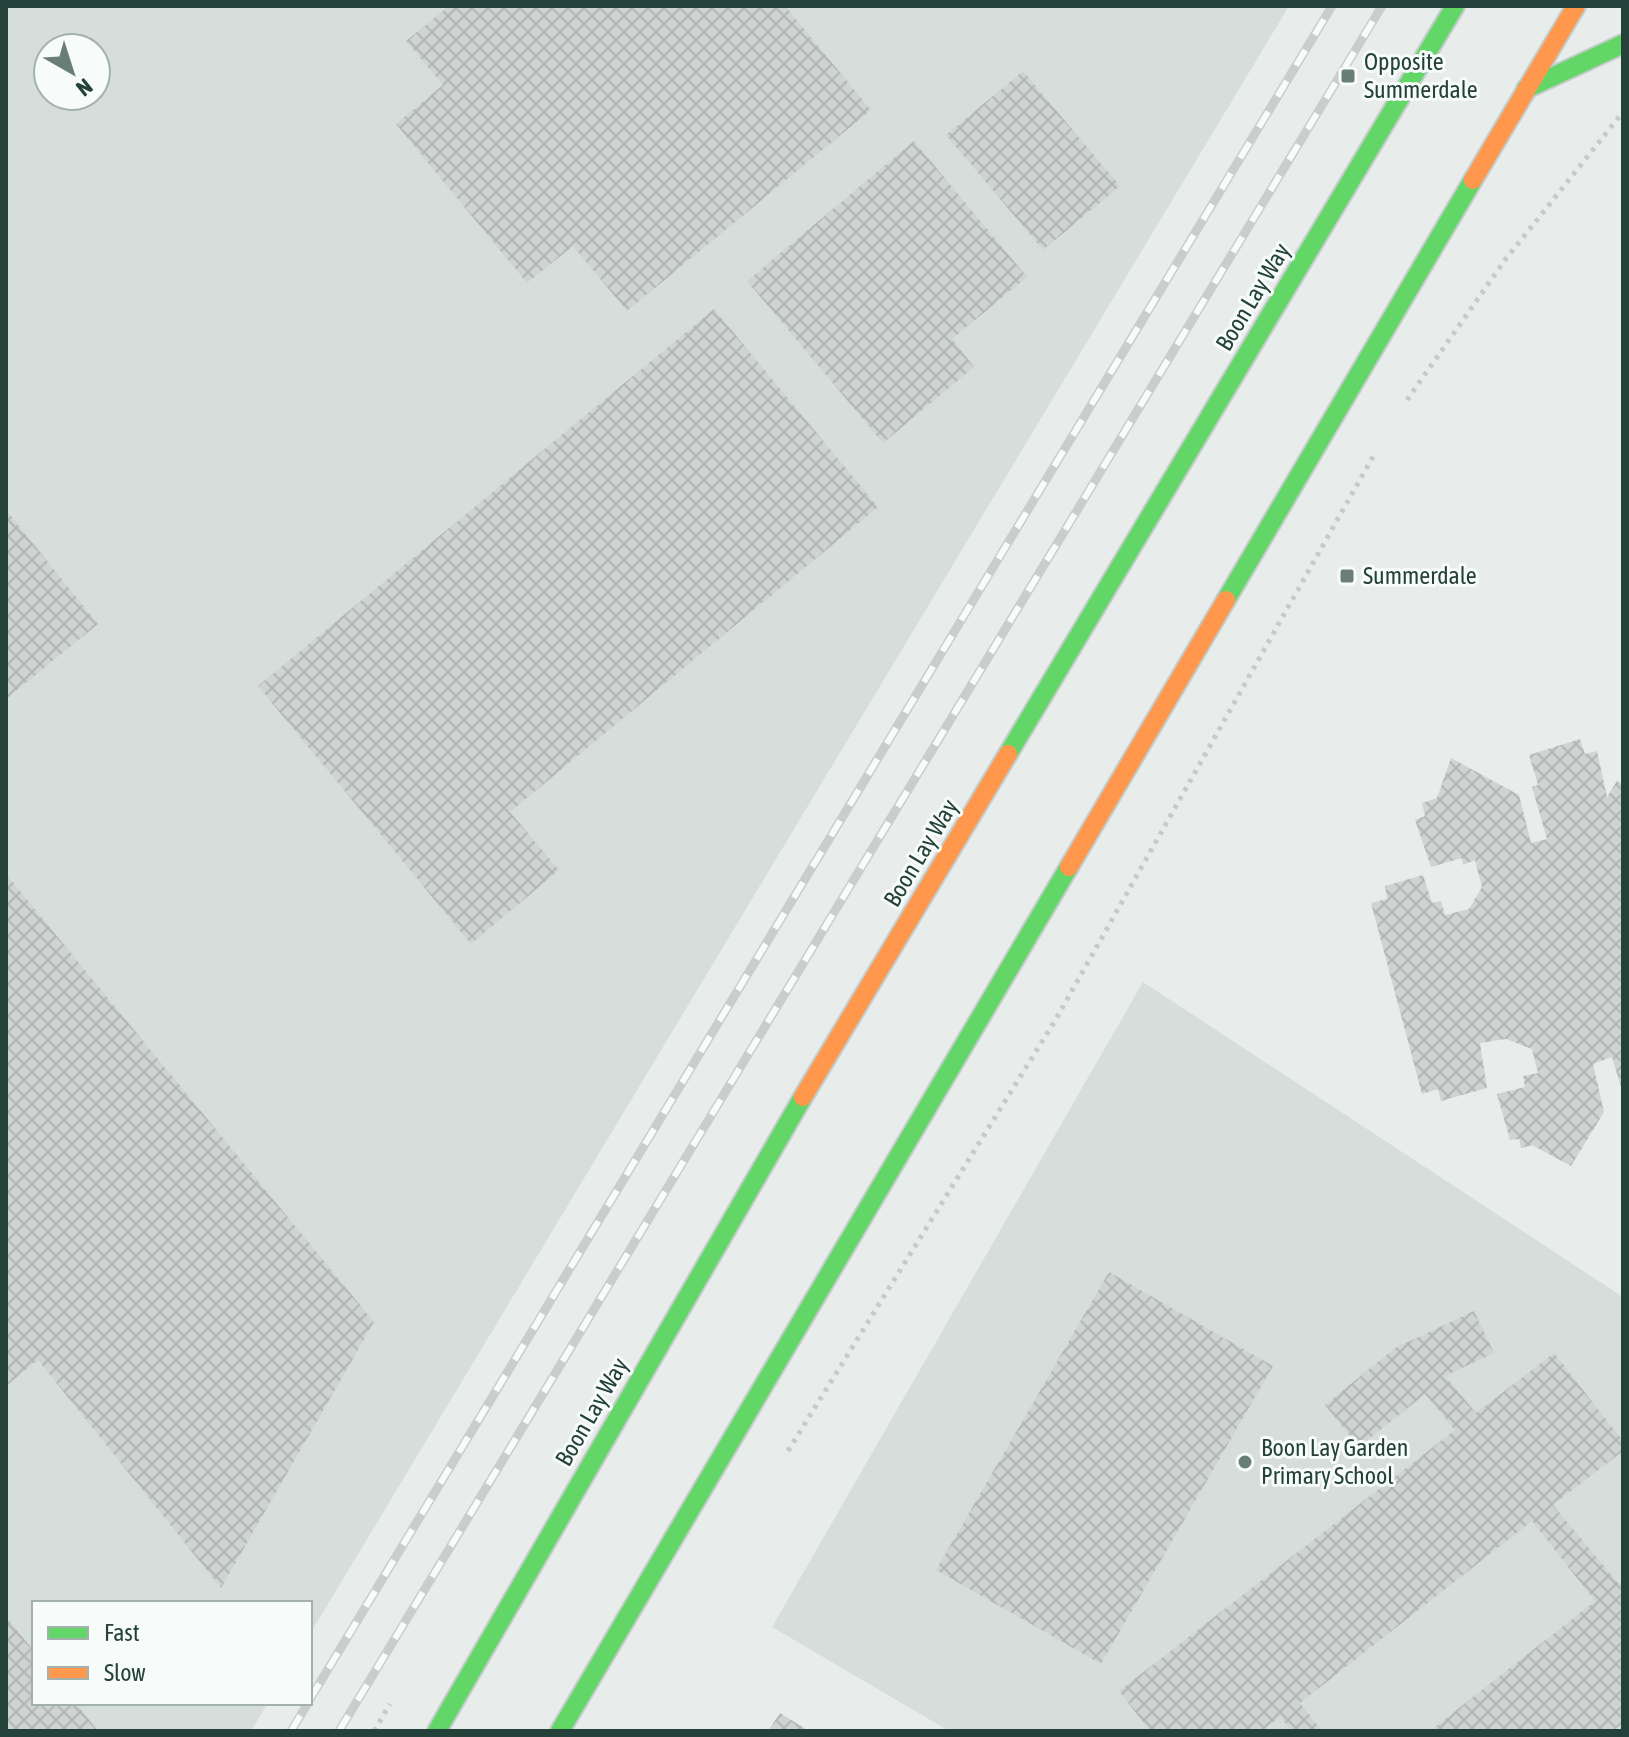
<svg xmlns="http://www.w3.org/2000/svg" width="1629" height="1737" font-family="'Asap Condensed',sans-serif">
  <defs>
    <pattern id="building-cross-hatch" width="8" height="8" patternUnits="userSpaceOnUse" patternTransform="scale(2)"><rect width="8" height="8" fill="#cfd4d2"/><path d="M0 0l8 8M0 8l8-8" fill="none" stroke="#b2b7b5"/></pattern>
  </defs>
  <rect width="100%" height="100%" fill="#e8edeb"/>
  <g fill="#d6dedb" fill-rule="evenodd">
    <path d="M6 6H1289L310 1634V1603H34V1703H268L251 1731H6ZM48 48H96V96H48Z"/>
    <polygon points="1143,982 1623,1297 1623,1731 949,1731 772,1627"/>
  </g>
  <g fill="url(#building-cross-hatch)">
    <polygon points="449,6 785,6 871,110 627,311 573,246 527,283 396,124 443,85 406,41"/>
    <polygon points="1023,71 1120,186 1043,250 946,135"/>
    <polygon points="914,141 1027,277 952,339 974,367 883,443 747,281"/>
    <polygon points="714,309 878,507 510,812 559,870 471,944 258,686"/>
    <polygon points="6,510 98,624 6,699"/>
    <polygon points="1580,739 1585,754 1597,751 1607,797 1617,781 1623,785 1623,1094 1612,1057 1593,1064 1604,1112 1571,1166 1532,1145 1521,1148 1519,1139 1510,1140 1497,1094 1525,1087 1523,1076 1538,1073 1532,1049 1506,1039 1480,1043 1487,1088 1441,1101 1438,1089 1422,1094 1371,903 1387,899 1385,886 1423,875 1432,903 1441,901 1445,915 1469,909 1482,887 1475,860 1463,865 1462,858 1431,867 1415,820 1425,816 1422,803 1437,798 1451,758 1519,795 1531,843 1547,839 1532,787 1538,785 1529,755"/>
    <polygon points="6,874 374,1322 221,1588 38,1360 6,1386"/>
    <polygon points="1109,1272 1273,1366 1101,1664 936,1570"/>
    <polygon points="1474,1311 1494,1353 1445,1376 1476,1413 1554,1353 1623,1441 1623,1451 1553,1505 1619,1584 1623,1581 1623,1723 1613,1731 1430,1731 1595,1601 1532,1521 1300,1703 1322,1731 1292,1731 1280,1717 1262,1731 1150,1731 1119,1691 1455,1430 1425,1394 1359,1447 1325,1405 1395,1348"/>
    <polygon points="6,1617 34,1651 34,1703 76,1703 98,1731 6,1731"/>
    <polygon points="780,1713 809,1731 768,1731"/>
  </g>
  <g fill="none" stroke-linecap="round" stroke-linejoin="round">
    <g stroke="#c3ccc9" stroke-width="22">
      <g id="fast">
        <polyline points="1526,89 1623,44"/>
        <polyline points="1226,600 1473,180"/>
        <polyline points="1008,754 1455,6"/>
        <polyline points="437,1731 803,1097"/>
        <polyline points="560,1731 1069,867"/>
      </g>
    </g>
    <g stroke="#c3ccc9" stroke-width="22">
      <g id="slow">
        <polyline points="1473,180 1576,6"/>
        <polyline points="1069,867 1226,600"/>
        <polyline points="803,1097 1008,754"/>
      </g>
    </g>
    <g stroke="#c3ccca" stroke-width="5" stroke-dasharray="4 6" stroke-linecap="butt">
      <polyline points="1407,400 1505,260 1623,112"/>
      <polyline points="788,1451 1056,1019 1375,453"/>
      <polyline points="374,1731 390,1704"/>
    </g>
    <use href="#fast" stroke="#63d668" stroke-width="18"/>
    <use href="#slow" stroke="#ff974d" stroke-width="18"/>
    <g stroke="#c9cdcc" stroke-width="9">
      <g id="rail">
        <polyline points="310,1699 1332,6"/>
        <polyline points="291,1731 308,1703"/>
        <polyline points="339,1731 1382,6"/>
      </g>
    </g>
    <use href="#rail" stroke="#f7fbf9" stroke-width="6" stroke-dasharray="18" stroke-linecap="butt"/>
  </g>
  <g fill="#697e78" stroke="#f7fbf9" stroke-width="3">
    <rect x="1340" y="68" width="16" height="16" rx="4"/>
    <rect x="1339" y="568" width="16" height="16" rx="4"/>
    <circle cx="1245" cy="1462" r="8"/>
  </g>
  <g text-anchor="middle" stroke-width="6" stroke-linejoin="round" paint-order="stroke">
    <g font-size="24" fill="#24423a" stroke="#f7fbf9" text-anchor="start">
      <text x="1364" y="70">Opposite<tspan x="1364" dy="28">Summerdale</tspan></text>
      <text x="1363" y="584">Summerdale</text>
      <text x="1261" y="1456">Boon Lay Garden<tspan x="1261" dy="28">Primary School</tspan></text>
    </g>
    <g font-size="24" fill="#24423a" stroke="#f7fbf9">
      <text transform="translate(1253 297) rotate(-59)" y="8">Boon Lay Way</text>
      <text transform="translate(921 853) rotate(-59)" y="8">Boon Lay Way</text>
      <text transform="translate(592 1412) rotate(-60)" y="8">Boon Lay Way</text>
    </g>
  </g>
  <rect width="1629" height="1737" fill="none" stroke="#24423a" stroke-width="16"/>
  <rect x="32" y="1601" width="280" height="104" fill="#f7fbf9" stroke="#a3b1ad" stroke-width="2"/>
  <rect x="48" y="1627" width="40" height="12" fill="#63d668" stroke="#a3b1ad" stroke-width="2"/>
  <text x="104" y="1641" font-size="24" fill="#24423a">Fast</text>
  <rect x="48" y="1667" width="40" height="12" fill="#ff974d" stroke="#a3b1ad" stroke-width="2"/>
  <text x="104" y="1681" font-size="24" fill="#24423a">Slow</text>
  <g transform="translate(72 72) rotate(141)"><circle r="38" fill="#f7fbf9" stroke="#a3b1ad" stroke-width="2"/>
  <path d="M0-6L14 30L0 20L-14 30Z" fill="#697e78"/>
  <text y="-12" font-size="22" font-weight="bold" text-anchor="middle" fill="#24423a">N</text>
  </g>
</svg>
